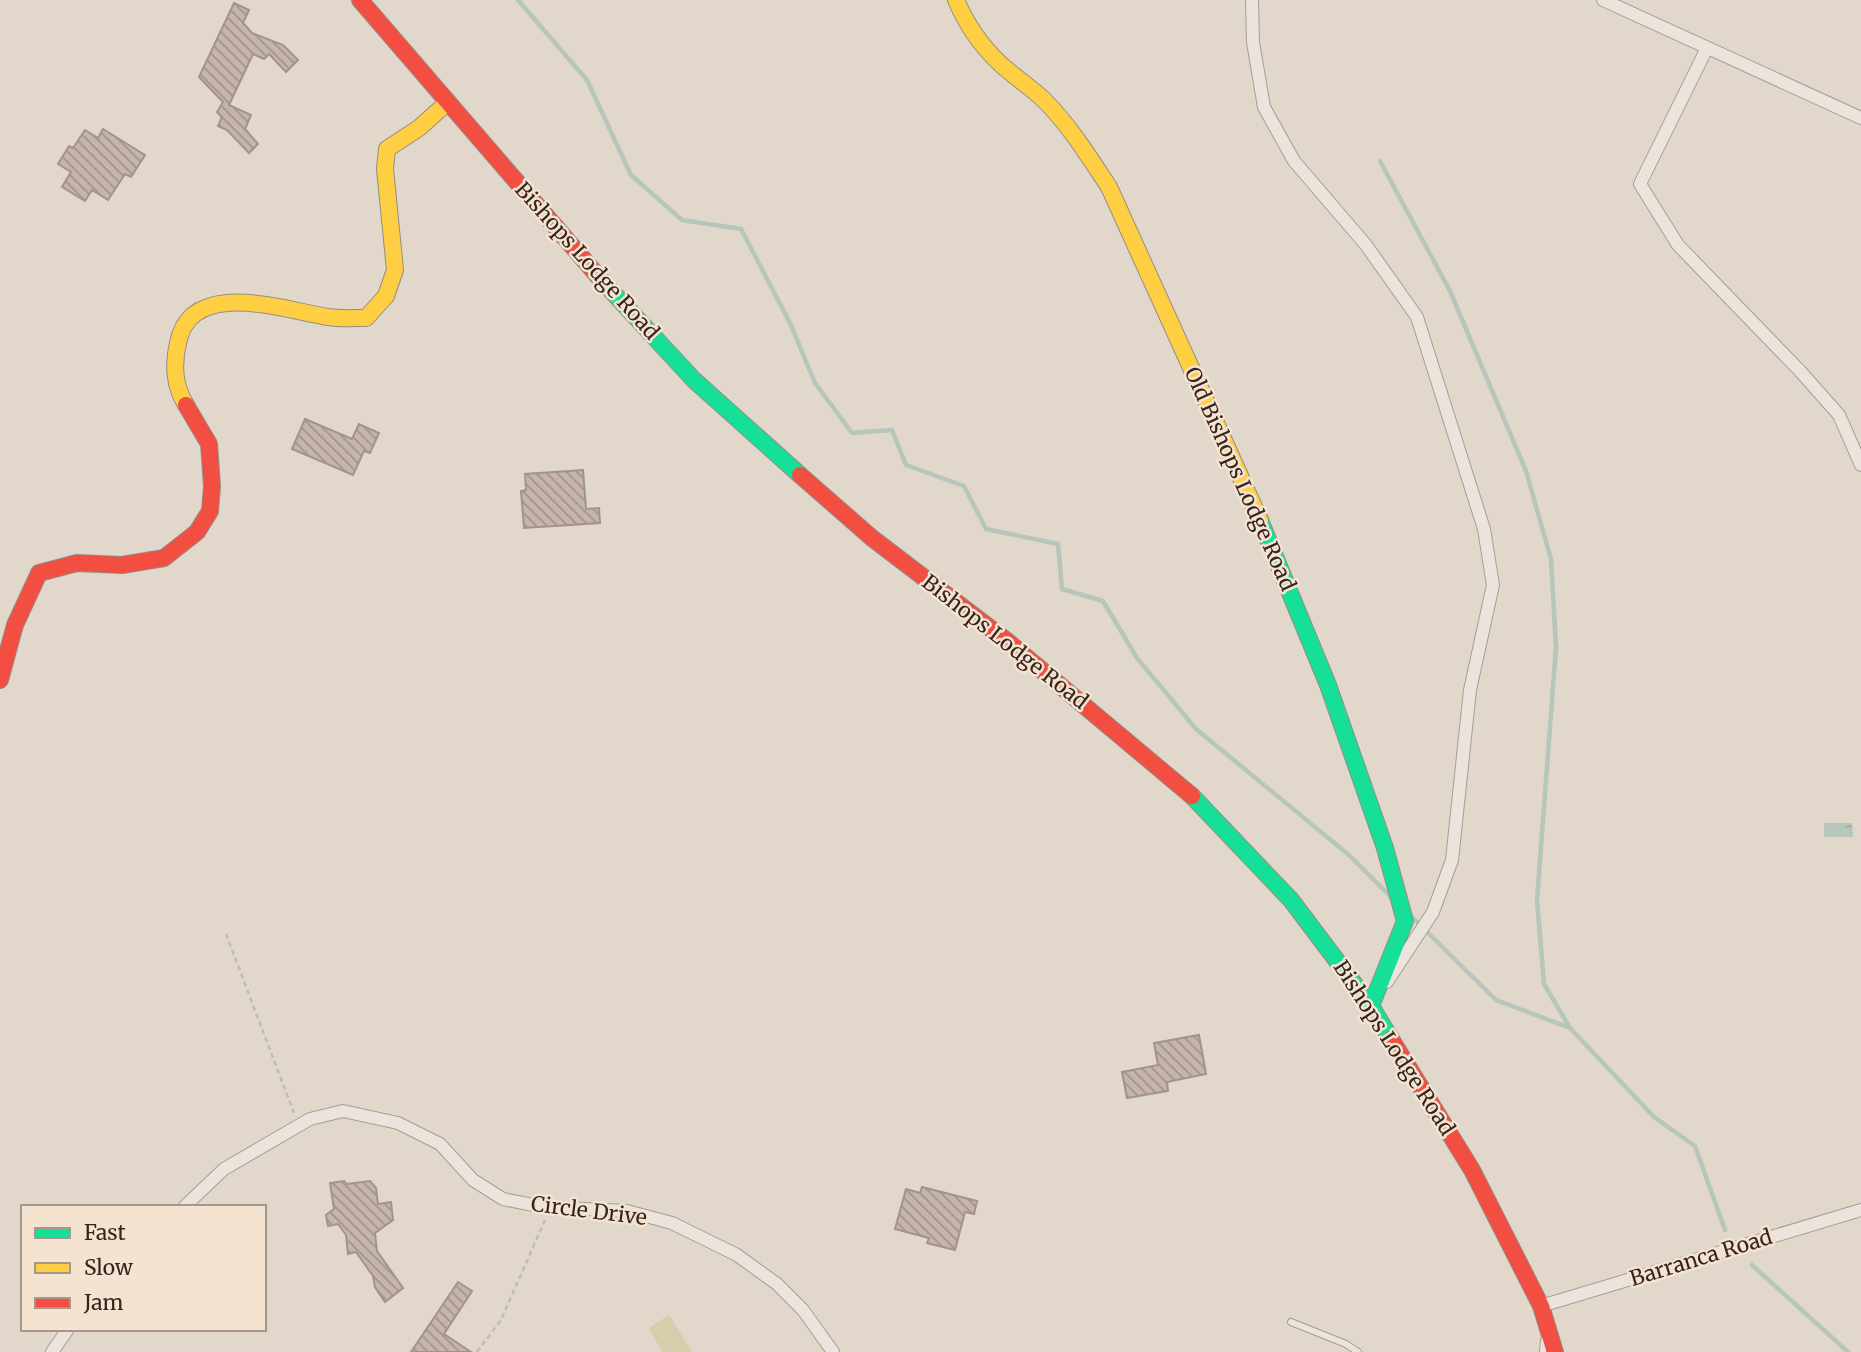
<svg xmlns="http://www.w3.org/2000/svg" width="1861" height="1352" font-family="Merriweather,serif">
  <defs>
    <pattern id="water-ripples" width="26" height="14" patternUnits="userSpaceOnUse" patternTransform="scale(1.75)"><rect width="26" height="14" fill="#b6c6ba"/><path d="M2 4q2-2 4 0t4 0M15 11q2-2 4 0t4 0" fill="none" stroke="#9daa9f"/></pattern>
    <pattern id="building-back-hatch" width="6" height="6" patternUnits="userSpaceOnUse" patternTransform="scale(1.75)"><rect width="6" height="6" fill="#c6b5ac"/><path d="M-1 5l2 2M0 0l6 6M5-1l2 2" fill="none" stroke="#a2938b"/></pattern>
  </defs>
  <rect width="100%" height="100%" fill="#e2d7cb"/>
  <polygon fill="#d5cead" points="669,1315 692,1352 662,1352 649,1328"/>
  <polygon fill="url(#water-ripples)" points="1824,823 1852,823 1853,837 1824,837"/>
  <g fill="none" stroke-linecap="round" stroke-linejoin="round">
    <g stroke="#b6c6ba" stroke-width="4.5">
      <polyline points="518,0 587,80 631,175 682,220 741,229 790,323 815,383 852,433 892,430 906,465 964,486 986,529 1058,544 1062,589 1103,601 1137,658 1196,729 1349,855 1391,897"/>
      <polyline points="1380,161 1450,291 1526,471 1551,559 1556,647 1537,900 1544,984 1570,1028"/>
      <polyline points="1410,915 1496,1000 1570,1028 1654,1117 1695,1146 1725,1230"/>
      <polyline points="1752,1265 1848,1352"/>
    </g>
  </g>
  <g fill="url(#building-back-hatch)" stroke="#a2938b" stroke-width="2">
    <polygon points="234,3 249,10 243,23 252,33 283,45 298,60 286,72 269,54 264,59 253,54 229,105 251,115 245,129 258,144 249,153 227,130 218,126 222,117 217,112 223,102 199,77"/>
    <polygon points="103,129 145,155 131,177 125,174 108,200 92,190 85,201 62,187 71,172 58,164 69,146 73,148 85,130 98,138"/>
    <polygon points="305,419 352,439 359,424 379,433 370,453 364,451 353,475 292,449"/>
    <polygon points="583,470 586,509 599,508 600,523 524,528 521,491 526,490 525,474"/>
    <polygon points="1199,1035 1206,1074 1167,1082 1168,1091 1127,1098 1122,1072 1158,1065 1154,1043"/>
    <polygon points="344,1181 347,1184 370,1181 376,1188 378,1204 391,1202 393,1220 375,1233 377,1251 403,1288 385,1302 375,1287 373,1276 356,1252 348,1254 346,1235 338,1224 328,1226 326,1215 334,1209 330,1183"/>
    <polygon points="922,1187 977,1201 974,1214 965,1212 955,1250 927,1243 929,1238 895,1229 906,1189 920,1193"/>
    <polygon points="458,1282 472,1291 444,1334 471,1352 411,1352"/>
  </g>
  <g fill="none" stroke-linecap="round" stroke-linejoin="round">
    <g stroke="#a79d94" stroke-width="8">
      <g id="lane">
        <polyline points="1291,1322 1346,1344 1358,1352"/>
        <polyline points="1543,1352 1544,1340"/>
      </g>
    </g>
    <g stroke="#a79d94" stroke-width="14">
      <g id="street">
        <polyline points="1252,0 1253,42 1264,107 1294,161 1366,245 1417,317 1484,529 1493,585 1470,690 1452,860 1433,912 1387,982"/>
        <polyline points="1603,0 1861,118"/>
        <polyline points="1707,48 1640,184 1678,245 1800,371 1839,415 1861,465"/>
        <polyline points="184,1207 224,1169 310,1119 343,1111 398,1123 440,1144 473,1180 503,1199 543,1207 627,1211 672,1223 737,1255 777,1284 803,1310 833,1352"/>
        <polyline points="1541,1306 1861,1210"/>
        <polyline points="52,1352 68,1329"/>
      </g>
    </g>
    <g stroke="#978c84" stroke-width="18">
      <g id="fast">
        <polyline points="604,283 694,380 800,475"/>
        <polyline points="1260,520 1328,685 1385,848 1405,921 1371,1006"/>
        <polyline points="1192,796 1291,900 1371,1006 1391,1039"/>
      </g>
    </g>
    <g stroke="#978c84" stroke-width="18">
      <g id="slow">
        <path d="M956 0C968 28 987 54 1011 73 1022 82 1034 90 1044 100 1070 126 1089 157 1109 187L1260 520"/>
        <path d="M186 405C174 385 173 366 178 343 191 277 284 310 328 317 340 319 354 318 366 318L386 296 395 270 385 169 387 149 419 128 448 102"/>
      </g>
    </g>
    <g stroke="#978c84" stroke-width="18">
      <g id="jam">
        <polyline points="360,0 604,283"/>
        <polyline points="800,475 872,538 1007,641 1192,796"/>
        <polyline points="0,680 15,625 39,573 77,563 122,565 164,558 197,532 210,511 212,486 209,444 186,405"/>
        <polyline points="1391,1039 1472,1170 1541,1306 1555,1352"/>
      </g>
    </g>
    <g stroke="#c3bbb4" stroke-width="2.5" stroke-dasharray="5 3.5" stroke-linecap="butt">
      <polyline points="226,934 294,1113"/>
      <polyline points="477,1352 501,1320 545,1220"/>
    </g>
    <use href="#lane" stroke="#eae4dd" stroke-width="6"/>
    <use href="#street" stroke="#eae4dd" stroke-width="12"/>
    <use href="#fast" stroke="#16e098" stroke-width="16"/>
    <use href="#slow" stroke="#ffcf43" stroke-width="16"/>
    <use href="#jam" stroke="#f24e42" stroke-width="16"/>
  </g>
  <g text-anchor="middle" stroke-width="5" stroke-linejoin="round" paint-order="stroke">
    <g font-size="21" fill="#35251d" stroke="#f4e3d0">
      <text transform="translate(587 261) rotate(48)" y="7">Bishops Lodge Road</text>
      <text transform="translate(1240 479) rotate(66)" y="7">Old Bishops Lodge Road</text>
      <text transform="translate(1005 642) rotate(38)" y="7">Bishops Lodge Road</text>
      <text transform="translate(1394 1048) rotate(57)" y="7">Bishops Lodge Road</text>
      <text transform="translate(589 1211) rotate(7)" y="7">Circle Drive</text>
      <text transform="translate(1701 1258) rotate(-17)" y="7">Barranca Road</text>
    </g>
  </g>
  <rect x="21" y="1205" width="245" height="126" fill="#f4e3d0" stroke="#a89788" stroke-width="2"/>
  <rect x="35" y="1228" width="35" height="10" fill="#16e098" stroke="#a89788" stroke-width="2"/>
  <text x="84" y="1240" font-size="21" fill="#35251d">Fast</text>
  <rect x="35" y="1263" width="35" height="10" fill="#ffcf43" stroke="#a89788" stroke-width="2"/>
  <text x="84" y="1275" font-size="21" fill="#35251d">Slow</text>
  <rect x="35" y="1298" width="35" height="10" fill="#f24e42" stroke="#a89788" stroke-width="2"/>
  <text x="84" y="1310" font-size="21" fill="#35251d">Jam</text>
</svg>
